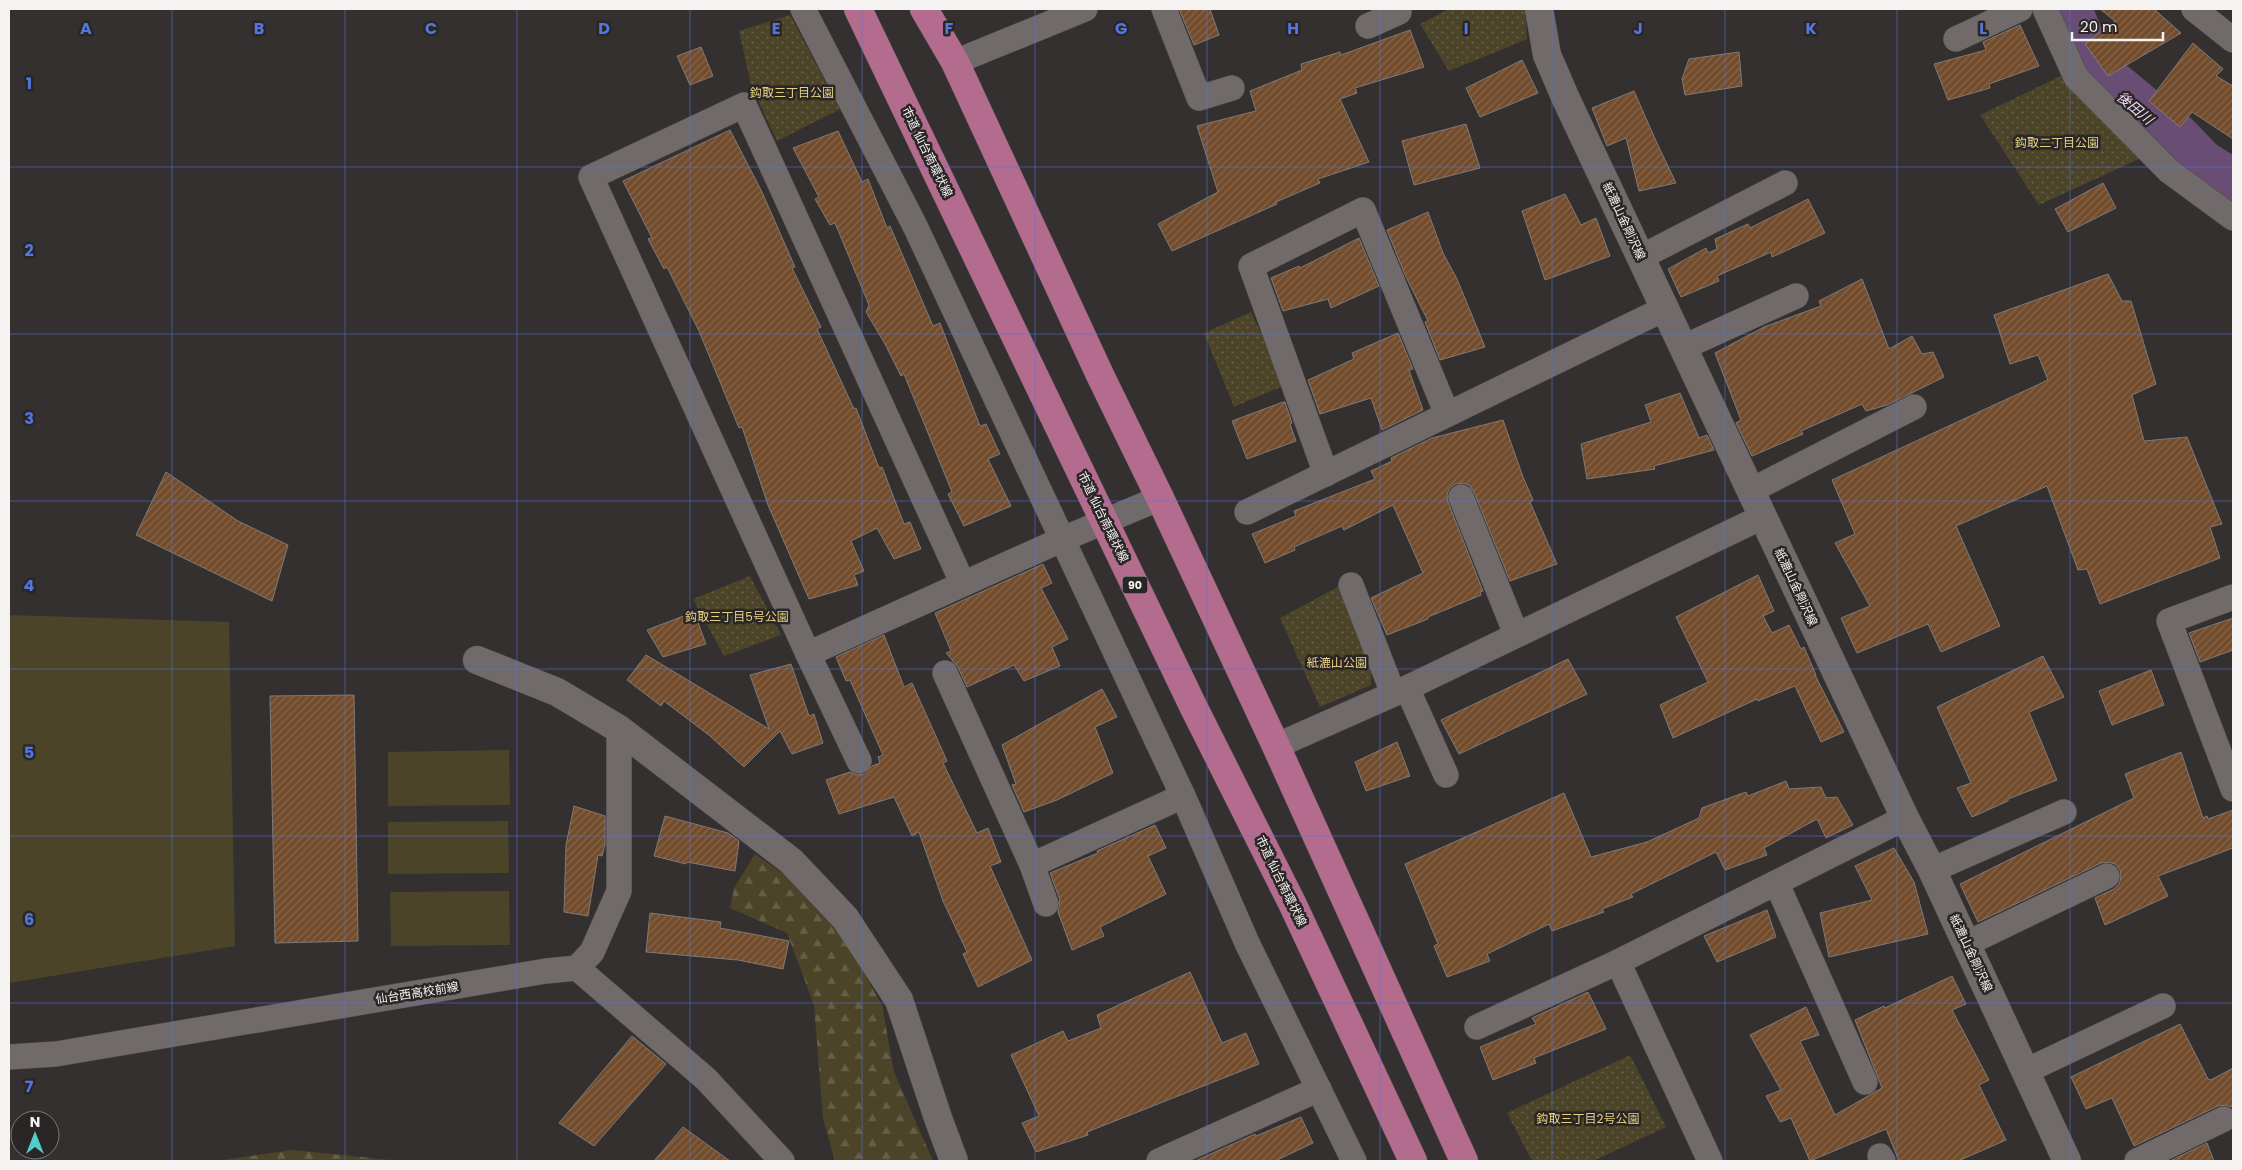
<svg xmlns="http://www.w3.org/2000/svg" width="2242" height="1170" font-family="Poppins,'Noto Sans JP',sans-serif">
  <defs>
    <pattern id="forest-firs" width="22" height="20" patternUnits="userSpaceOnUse" patternTransform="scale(1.25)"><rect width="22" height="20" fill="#4c4429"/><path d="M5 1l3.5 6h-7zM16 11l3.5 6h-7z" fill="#665f48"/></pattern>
    <pattern id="park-dots" width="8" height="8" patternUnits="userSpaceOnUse" patternTransform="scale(1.25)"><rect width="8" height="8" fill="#4c4429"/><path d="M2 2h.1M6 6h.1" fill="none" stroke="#665f48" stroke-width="1.8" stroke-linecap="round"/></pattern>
    <pattern id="building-hatch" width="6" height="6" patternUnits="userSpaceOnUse" patternTransform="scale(1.25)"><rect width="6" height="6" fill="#724c2c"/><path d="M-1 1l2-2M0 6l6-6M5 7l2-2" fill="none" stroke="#87664b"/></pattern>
  </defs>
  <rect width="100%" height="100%" fill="#353030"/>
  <g fill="url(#forest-firs)">
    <polygon points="755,854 792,880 826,909 854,955 882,1005 894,1072 933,1161 835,1161 823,1118 814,1005 787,933 730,908 734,888"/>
    <polygon points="293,1150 400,1161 216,1161"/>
  </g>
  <g fill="url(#park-dots)">
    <polygon points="1449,9 1525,9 1527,39 1449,71 1420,24"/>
    <polygon points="790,15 840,109 777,141 751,85 739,31"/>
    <polygon points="2061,76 2143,157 2039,205 1980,115"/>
    <polygon points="1251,312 1285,385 1234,407 1204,333"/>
    <polygon points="750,576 781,635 724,656 693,599"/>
    <polygon points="1338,587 1372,660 1371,685 1320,707 1280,618"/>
    <polygon points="1630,1055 1666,1127 1593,1161 1532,1161 1507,1113"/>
  </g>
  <g fill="#4c4429">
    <polygon points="9,615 229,622 235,946 9,983"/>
    <polygon points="509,750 510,805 388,806 388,752"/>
    <polygon points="508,821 509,873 388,874 388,822"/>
    <polygon points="509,891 510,945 391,946 390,892"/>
  </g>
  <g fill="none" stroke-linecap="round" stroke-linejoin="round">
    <polyline stroke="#694d74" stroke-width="55" points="2064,9 2089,70 2174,140 2200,167 2233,187"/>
  </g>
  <g fill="url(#building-hatch)" stroke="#7f7b78">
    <polygon points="1179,9 1210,9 1219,35 1194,45"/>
    <polygon points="2100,9 2154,9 2181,33 2108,76 2085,44 2115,21"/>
    <polygon points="2020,25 2039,66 1989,84 1990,88 1948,100 1934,64 1986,50 1983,42"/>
    <polygon points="1410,30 1424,67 1355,88 1357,93 1340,99 1369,162 1318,179 1320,183 1276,202 1277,204 1172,251 1158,224 1218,192 1197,126 1256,111 1250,91 1302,70 1301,64 1340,52 1341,55"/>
    <polygon points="2193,43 2223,69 2216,76 2233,86 2233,139 2192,112 2180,127 2149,101"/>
    <polygon points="701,47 713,76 690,85 677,56"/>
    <polygon points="1739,52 1742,86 1685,95 1682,79 1689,59"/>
    <polygon points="1522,60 1538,93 1480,117 1466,88"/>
    <polygon points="1634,91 1656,141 1676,183 1639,191 1626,138 1607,146 1592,108"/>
    <polygon points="1466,124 1480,168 1414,185 1402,141"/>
    <polygon points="730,130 762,192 795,267 792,268 821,327 817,329 854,409 856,408 879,468 882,467 904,524 910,522 921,549 894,559 877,528 851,541 864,571 854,575 858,585 809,599 768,505 742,427 739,428 699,331 667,267 664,269 648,239 652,238 623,181"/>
    <polygon points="838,131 862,182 868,179 887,228 890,226 933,326 940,323 980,426 986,424 1000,454 988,459 1011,506 964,526 948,494 952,492 904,374 901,376 885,344 866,312 869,305 835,223 830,225 815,199 819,197 793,148"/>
    <polygon points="2103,183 2116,208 2068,232 2055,209"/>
    <polygon points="1565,194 1581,225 1596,218 1610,256 1545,280 1522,211"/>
    <polygon points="1808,199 1825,233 1772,257 1771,252 1717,276 1719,281 1681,297 1668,269 1706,248 1708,253 1717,249 1715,239 1748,224 1750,228"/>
    <polygon points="1428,212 1443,253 1457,279 1485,347 1440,360 1425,322 1428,321 1405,275 1387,230"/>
    <polygon points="1359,238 1379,286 1331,308 1328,299 1283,311 1271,278 1299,266 1300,268"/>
    <polygon points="2108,274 2122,301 2131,301 2156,384 2132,395 2144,441 2187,437 2222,524 2210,527 2220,558 2100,604 2087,569 2078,570 2047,486 1956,526 2000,626 1941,652 1928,624 1857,653 1841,618 1870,606 1835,543 1855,534 1832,480 2048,380 2038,355 2010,364 1994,315"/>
    <polygon points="1862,279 1889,349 1912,336 1922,354 1933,352 1944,377 1887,405 1866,411 1862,404 1801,431 1803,434 1752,456 1736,423 1741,420 1715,353 1764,327 1821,306 1819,301"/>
    <polygon points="1398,333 1413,369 1409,370 1423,410 1382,430 1371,398 1320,414 1308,380 1354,359 1352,353"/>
    <polygon points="1680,393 1699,438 1707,435 1714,450 1654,466 1655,469 1587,479 1581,444 1651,422 1645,405"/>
    <polygon points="1283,402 1285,402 1292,423 1290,424 1296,441 1247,459 1232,421"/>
    <polygon points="1503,420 1523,477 1533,500 1530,502 1557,564 1510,581 1474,492 1469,485 1463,483 1455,484 1449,489 1447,495 1448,502 1483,591 1480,592 1481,595 1428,617 1428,619 1387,635 1371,598 1423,573 1393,505 1344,530 1342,526 1294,547 1295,550 1265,563 1252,534 1296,516 1294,511 1375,479 1371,471 1392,461 1391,458 1432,438"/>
    <polygon points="166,472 238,521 288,545 272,601 136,535"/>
    <polygon points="1043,564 1052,583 1041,588 1068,639 1052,647 1060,666 1024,681 1014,665 967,687 958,667 946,653 951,651 935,613"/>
    <polygon points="1758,575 1774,611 1763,616 1772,633 1789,625 1801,649 1804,647 1816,675 1815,675 1844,732 1821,742 1795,686 1758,701 1757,699 1673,738 1660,705 1708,682 1676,617"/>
    <polygon points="694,612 706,644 663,657 647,630"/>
    <polygon points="2233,618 2233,650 2200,662 2189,633"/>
    <polygon points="884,635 904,687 912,683 947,761 943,763 977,833 988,828 1001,862 990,866 1032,960 978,987 963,954 967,952 943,901 919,832 912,836 894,797 839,814 826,780 850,772 857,775 865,774 872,766 880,763 878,757 883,755 850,680 846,681 836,657"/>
    <polygon points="646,655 769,729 750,675 791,664 809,716 814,714 823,743 792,754 780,731 744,767 710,736 664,701 661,706 627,680"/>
    <polygon points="2043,656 2064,697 2029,712 2057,780 2008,799 2008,801 1972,817 1957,788 1971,783 1937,707"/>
    <polygon points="1568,659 1587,694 1459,754 1441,720"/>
    <polygon points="2151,670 2164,705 2112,725 2099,691"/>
    <polygon points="1102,689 1117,717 1095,727 1113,773 1057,800 1024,812 1012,785 1016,784 1002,745"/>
    <polygon points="354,695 358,941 275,943 270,696"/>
    <polygon points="1397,742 1410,776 1366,791 1355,762"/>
    <polygon points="2181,752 2203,818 2207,816 2208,819 2233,810 2233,848 2158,876 2168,896 2105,925 2095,898 2114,889 2119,884 2121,877 2120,870 2115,864 2108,862 2101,863 1978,922 1960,884 2134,798 2125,774"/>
    <polygon points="1786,781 1789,789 1821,787 1826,798 1837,797 1853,825 1826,838 1817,819 1764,848 1767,855 1725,870 1716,852 1631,894 1633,897 1602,909 1604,912 1552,931 1549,924 1487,954 1490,961 1447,977 1434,946 1438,944 1405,864 1564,793 1591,857 1647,842 1699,818 1702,808 1746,792 1748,796"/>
    <polygon points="574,806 605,816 605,845 602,856 598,855 588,916 564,912 566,845"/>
    <polygon points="665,816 728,833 739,841 735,871 687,862 686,864 654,856"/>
    <polygon points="1155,825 1166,848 1148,856 1166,894 1100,927 1104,936 1072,950 1058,912 1060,900 1050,873 1098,853 1097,851"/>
    <polygon points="1894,848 1914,882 1928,934 1829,957 1820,913 1872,900 1855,866"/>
    <polygon points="1767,910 1776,937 1717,962 1704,936"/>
    <polygon points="650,913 721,922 720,928 789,941 783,969 738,960 646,952"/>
    <polygon points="1190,972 1222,1043 1246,1033 1259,1064 1087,1132 1088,1135 1036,1152 1022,1123 1039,1116 1011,1055 1063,1031 1068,1041 1101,1028 1097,1015"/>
    <polygon points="1952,976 1966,1004 1952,1010 1989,1080 1979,1085 2006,1140 1958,1161 1899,1161 1886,1129 1810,1161 1791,1118 1780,1122 1766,1096 1781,1090 1750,1035 1806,1007 1819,1035 1800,1041 1835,1115 1882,1088 1855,1020 1884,1006 1885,1008"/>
    <polygon points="1588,992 1606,1029 1534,1058 1536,1063 1493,1080 1480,1047 1536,1024 1532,1018"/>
    <polygon points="2180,1024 2208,1079 2211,1080 2233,1068 2233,1107 2225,1105 2218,1106 2134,1146 2112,1098 2086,1109 2071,1077"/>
    <polygon points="632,1036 666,1064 594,1146 559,1123"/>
    <polygon points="1301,1117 1313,1143 1275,1161 1195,1161 1255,1134 1256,1136"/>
    <polygon points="683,1127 730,1161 654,1161"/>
    <polygon points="2207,1143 2214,1161 2170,1161"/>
  </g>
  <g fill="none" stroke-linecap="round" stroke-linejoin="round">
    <g stroke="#504c4c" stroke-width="26">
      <g id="minor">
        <polyline points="803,9 915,226 1183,796 1248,945 1354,1161"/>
        <polyline points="1164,9 1199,98 1232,88"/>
        <polyline points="2045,9 2076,77 2169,171 2233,218"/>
        <polyline points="2194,9 2233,40"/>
        <polyline points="1368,26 1399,12 1398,9"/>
        <polyline points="1956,39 2020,9"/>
        <polyline points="955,62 1085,9"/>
        <polyline points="1641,257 1785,183"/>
        <polyline points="1684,347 1796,296"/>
        <polyline points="1326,474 1251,266 1363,210 1447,414"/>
        <polyline points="1752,490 1914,407"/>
        <polyline points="1461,497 1516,634"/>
        <polyline points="1247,512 1666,308"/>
        <polyline points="963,584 744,105 591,177 808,654 1063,539 1160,498"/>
        <polyline points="1351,585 1393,693"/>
        <polyline points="2233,597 2169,621 2233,789"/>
        <polyline points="808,654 859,761"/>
        <polyline points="945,673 1032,865 1046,904"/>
        <polyline points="1407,688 1446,775"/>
        <polyline points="1276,746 1407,688 1762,517"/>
        <polyline points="1032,865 1183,796"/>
        <polyline points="1932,870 2064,812"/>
        <polyline points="1777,884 1865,1082"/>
        <polyline points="1966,944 2107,876"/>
        <polyline points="1618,962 1710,1161"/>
        <polyline points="577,968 706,1079 782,1161"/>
        <polyline points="1477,1027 1618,962 1905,818"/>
        <polyline points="9,1057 56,1054 546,971 577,968 592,952 619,891 619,729"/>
        <polyline points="2026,1071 2163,1006"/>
        <polyline points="1880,1156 1883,1161"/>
        <polyline points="1159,1161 1319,1089"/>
        <polyline points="2137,1161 2224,1119"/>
      </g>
    </g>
    <g stroke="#504c4c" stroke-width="29">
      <g id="tertiary">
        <polyline points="1539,9 1547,55 1566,99 1905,818 1932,870 2067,1161"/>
        <polyline points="477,660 557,692 619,729 791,861 845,918 899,1000 938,1118 954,1161"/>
      </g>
    </g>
    <g stroke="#504c4c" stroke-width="29">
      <g id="primary">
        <polyline points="858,9 1194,708 1292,903 1413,1161"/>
        <polyline points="924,9 955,62 1100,375 1160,498 1276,746 1464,1161"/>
      </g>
    </g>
    <use href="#minor" stroke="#706b6a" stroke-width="25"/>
    <use href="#tertiary" stroke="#706b6a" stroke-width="28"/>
    <use href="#primary" stroke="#b36c8e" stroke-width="28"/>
  </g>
  <path fill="none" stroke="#5377de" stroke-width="1" stroke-opacity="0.55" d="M172 9V1161M345 9V1161M517 9V1161M690 9V1161M862 9V1161M1035 9V1161M1207 9V1161M1380 9V1161M1552 9V1161M1725 9V1161M1897 9V1161M2070 9V1161M9 167H2233M9 334H2233M9 501H2233M9 669H2233M9 836H2233M9 1003H2233"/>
  <g text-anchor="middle" stroke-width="5" stroke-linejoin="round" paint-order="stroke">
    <rect fill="#2b2626" stroke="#b8b5b5" stroke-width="1" x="1122.5" y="576.5" width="25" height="17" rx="4"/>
    <g font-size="11" font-weight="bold" fill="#f5f2f2">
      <text x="1135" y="589">90</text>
    </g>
    <g font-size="12" fill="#e7d083" stroke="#2b2626">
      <text x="792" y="97">鈎取三丁目公園</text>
      <text x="2057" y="147">鈎取二丁目公園</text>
      <text x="737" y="621">鈎取三丁目5号公園</text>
      <text x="1337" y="667">紙漉山公園</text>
      <text x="1588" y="1123">鈎取三丁目2号公園</text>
    </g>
    <g font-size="12" fill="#f5f2f2" stroke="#2b2626">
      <text transform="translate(927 152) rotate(64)" y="4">市道 仙台南環状線</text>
      <text transform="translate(1624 221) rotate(65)" y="4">紙漉山金剛沢線</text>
      <text transform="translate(1103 517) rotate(64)" y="4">市道 仙台南環状線</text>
      <text transform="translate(1796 587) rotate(65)" y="4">紙漉山金剛沢線</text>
      <text transform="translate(1281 881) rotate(64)" y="4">市道 仙台南環状線</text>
      <text transform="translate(1971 953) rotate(65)" y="4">紙漉山金剛沢線</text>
      <text transform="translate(417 993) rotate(-9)" y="4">仙台西高校前線</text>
    </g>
    <g font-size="14" font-style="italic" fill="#f2d6fd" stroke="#2b2626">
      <text transform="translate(2135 108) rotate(40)" y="5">後田川</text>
    </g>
  </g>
  <g font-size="16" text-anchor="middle" font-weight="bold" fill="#5377de" stroke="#2b2626" stroke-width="5" stroke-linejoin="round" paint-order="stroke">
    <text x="86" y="34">A</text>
    <text x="259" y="34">B</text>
    <text x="431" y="34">C</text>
    <text x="604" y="34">D</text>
    <text x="776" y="34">E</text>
    <text x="949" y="34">F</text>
    <text x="1121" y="34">G</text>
    <text x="1293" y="34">H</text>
    <text x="1466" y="34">I</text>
    <text x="1638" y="34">J</text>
    <text x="1811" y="34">K</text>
    <text x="1983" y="34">L</text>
    <text x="29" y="89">1</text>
    <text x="29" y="256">2</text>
    <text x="29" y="424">3</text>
    <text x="29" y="591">4</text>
    <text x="29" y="758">5</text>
    <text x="29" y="925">6</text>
    <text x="29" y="1092">7</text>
  </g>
  <rect width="2242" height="1170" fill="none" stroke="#f5f2f2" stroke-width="20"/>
  <g transform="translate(35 1135)"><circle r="24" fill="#2b2626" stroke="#7c7878"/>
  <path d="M0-4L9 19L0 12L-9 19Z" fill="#52cdce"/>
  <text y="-8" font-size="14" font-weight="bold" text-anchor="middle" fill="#f5f2f2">N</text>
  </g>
  <path d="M2072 32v8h91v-8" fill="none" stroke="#f5f2f2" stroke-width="2.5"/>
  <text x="2080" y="32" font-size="15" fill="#f5f2f2" stroke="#2b2626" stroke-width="4" paint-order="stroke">20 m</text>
</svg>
